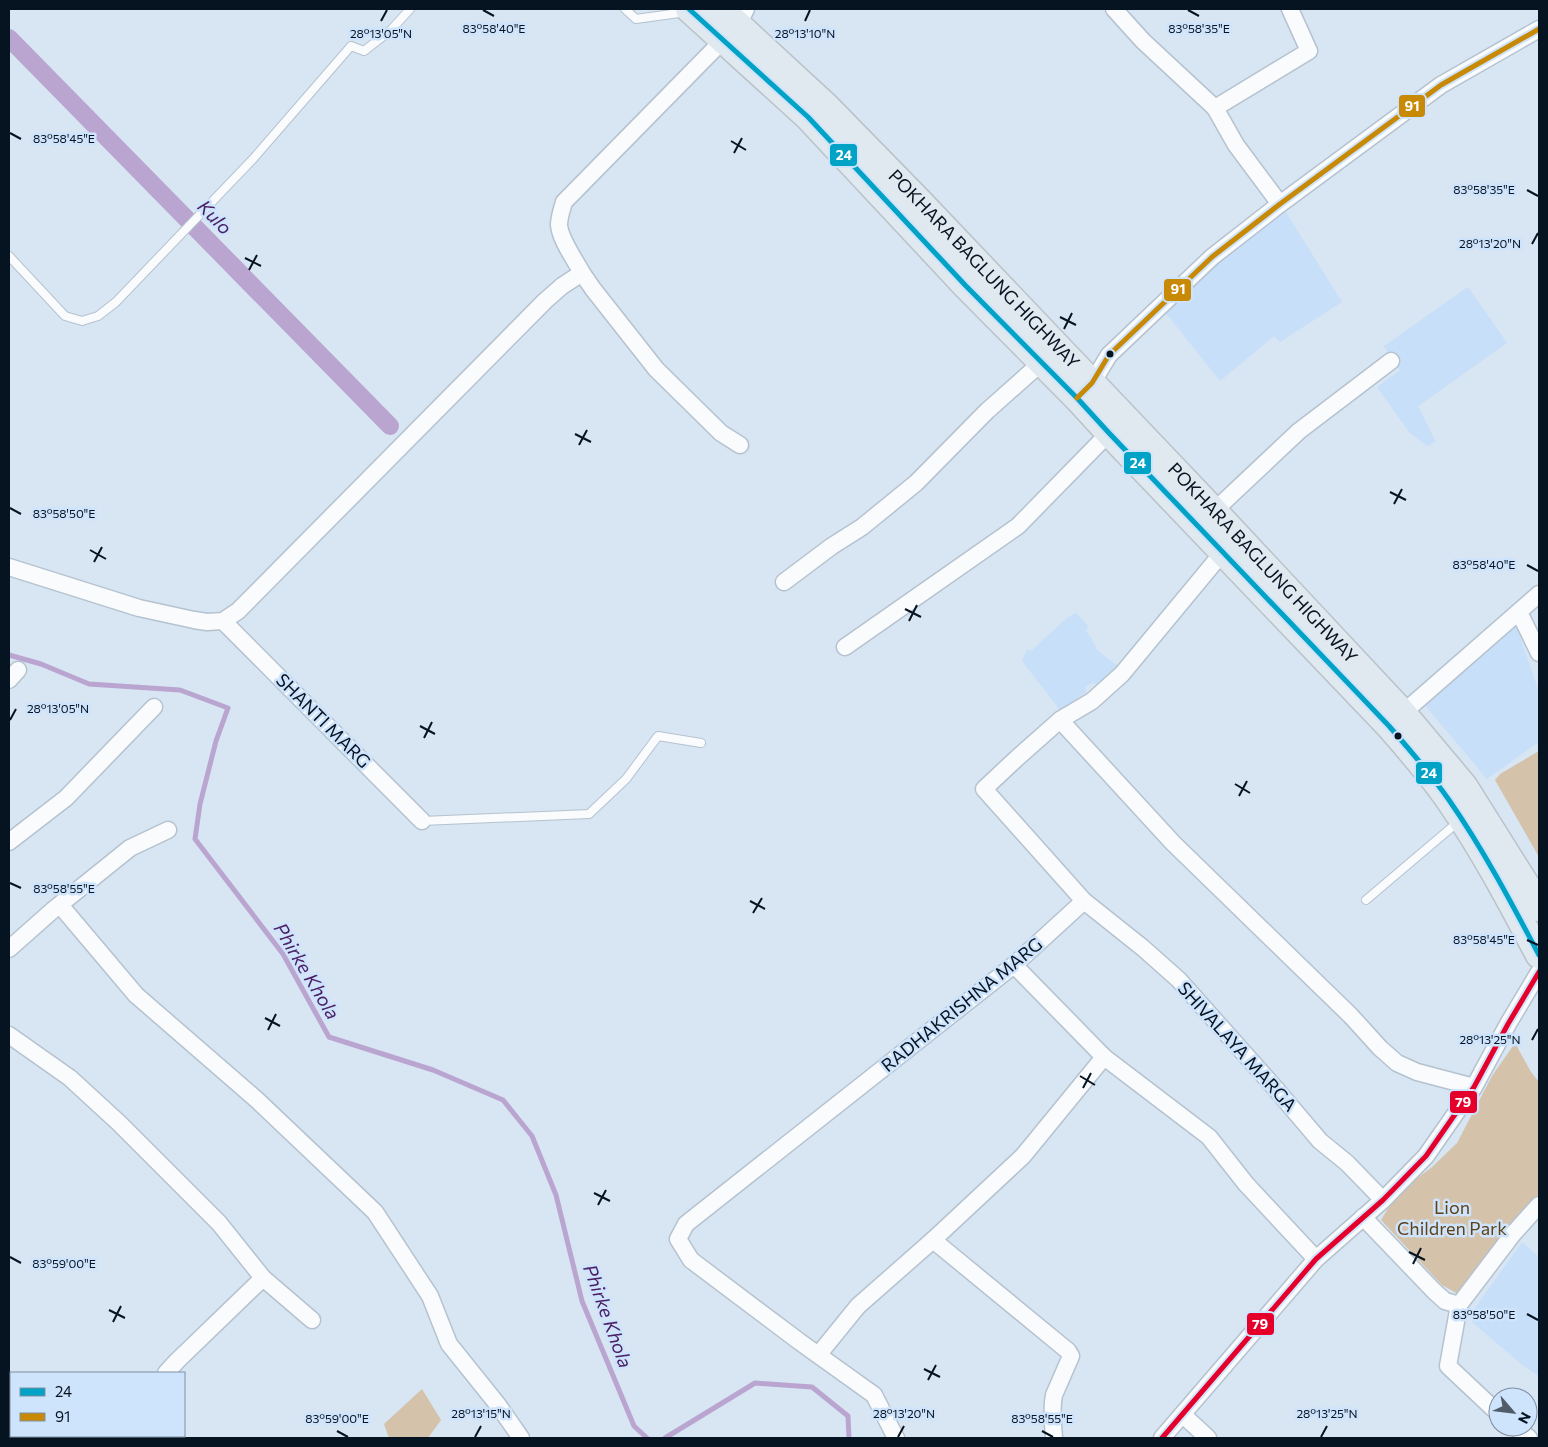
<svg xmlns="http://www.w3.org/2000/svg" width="1548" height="1447" font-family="Commissioner,sans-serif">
  <rect width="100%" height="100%" fill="#d8e5f2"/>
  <g fill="#c7dff9">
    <polygon points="1284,209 1342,302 1280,342 1274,336 1220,381 1161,307"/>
    <polygon points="1468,287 1507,343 1418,406 1436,442 1427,446 1409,432 1377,387 1400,370 1384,346"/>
    <polygon points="1076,613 1088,626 1086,631 1092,639 1097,650 1119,667 1101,684 1092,683 1086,686 1086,692 1060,710 1022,661 1027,650 1032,650 1068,617"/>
    <polygon points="1514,620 1539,692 1539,742 1487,779 1424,704"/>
    <polygon points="1522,1242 1539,1257 1539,1376 1521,1364 1473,1323 1470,1315"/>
  </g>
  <g fill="#d4c2aa">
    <polygon points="1539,751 1539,857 1495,780 1500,774"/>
    <polygon points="1515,1043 1531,1072 1539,1082 1539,1194 1522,1212 1520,1212 1460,1295 1442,1285 1381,1220 1398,1192 1431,1168 1457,1143 1492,1076"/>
    <polygon points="422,1389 441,1420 428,1438 389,1438 384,1424"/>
  </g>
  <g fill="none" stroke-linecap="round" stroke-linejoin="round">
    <g stroke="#b9a5d0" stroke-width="5">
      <polyline points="9,655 41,664 89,684 180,690 228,708 216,741 200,804 195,839 283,954 329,1037 433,1070 503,1100 532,1136 556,1195 582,1301 634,1426 647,1438"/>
      <polyline points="665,1438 755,1383 812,1387 848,1416 849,1438"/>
    </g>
    <polyline stroke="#b9a5d0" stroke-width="18" points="9,38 390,426"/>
    <g stroke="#b5c2cf" stroke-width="10">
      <g id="service">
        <polyline points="625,9 636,19 686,12"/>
        <polyline points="9,256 65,316 82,321 98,316 116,302 253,159 351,46 364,51 391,30 410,9"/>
        <polyline points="422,821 589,814 626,779 658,736 701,743"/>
        <polyline points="1366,900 1458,822"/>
      </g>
    </g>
    <g stroke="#b5c2cf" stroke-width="19">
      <g id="minor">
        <polyline points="1114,9 1143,41 1215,108 1236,145 1280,204"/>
        <polyline points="1215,108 1309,51 1290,9"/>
        <polyline points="582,273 593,289 656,369 721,433 740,445"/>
        <polyline points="1086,389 1092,383 1109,355 1212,257 1280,204 1441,85 1539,29"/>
        <polyline points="1214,511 1299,431 1391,361"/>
        <path d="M9 567 139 608 194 620 207 622 223 621 238 611 545 301 562 286 582 273C575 260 560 239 559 225 559 217 562 209 564 202L738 25 746 9"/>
        <polyline points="784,582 832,546 862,527 916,483 987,411 1042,362"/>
        <polyline points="1519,612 1539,653"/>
        <polyline points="223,621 422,821"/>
        <polyline points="845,647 1018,526 1109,433"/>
        <polyline points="9,680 18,670"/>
        <polyline points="1396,719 1539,594"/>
        <polyline points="1060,720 1173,843 1351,1016 1380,1048 1397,1063 1417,1072 1474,1087"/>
        <polyline points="9,842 66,798 154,707"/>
        <polyline points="1084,901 1143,948 1179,980 1275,1088 1320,1141 1347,1163 1383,1200"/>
        <polyline points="60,905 136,995 257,1100 375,1212 430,1296 449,1344 498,1405 521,1438"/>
        <polyline points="9,949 53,910 130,848 168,830"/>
        <polyline points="1014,965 1104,1057 1209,1137 1246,1184 1316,1259"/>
        <polyline points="9,1035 70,1078 119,1123 219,1223 263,1278 312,1320"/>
        <polyline points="1363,1217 1434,1291 1445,1301 1459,1305"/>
        <path d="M933 1240 1068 1351 1071 1356 1054 1395C1051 1410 1053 1423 1054 1438"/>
        <polyline points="819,1354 858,1306 933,1240 1023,1156 1104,1057"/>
        <polyline points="166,1373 177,1361 263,1278"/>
        <polyline points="1498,1413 1448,1366 1459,1305 1513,1234 1539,1205"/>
        <polyline points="1183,1415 1208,1438"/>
        <polyline points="1515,1427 1529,1438"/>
        <polyline points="896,1438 874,1395 800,1342 691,1260 678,1239 686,1224 1014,965 1084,901 984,789 1016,759 1060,720 1092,701 1122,674 1228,546"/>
        <polyline points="1162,1438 1316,1259 1383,1200 1426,1156 1474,1087 1508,1024 1539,972"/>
      </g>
    </g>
    <g stroke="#b5c2cf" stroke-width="25">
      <g id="secondary">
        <polyline points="155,1436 168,1438"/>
        <polyline points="129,1438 137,1436"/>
      </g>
    </g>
    <g stroke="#bac2c9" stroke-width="29">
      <g id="trunk">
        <path d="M689 9 808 117 966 286 1077 398 1109 433 1389 726C1410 750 1431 774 1449 800 1483 849 1511 902 1539 955"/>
        <path id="s1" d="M721 9 826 106 918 200 1214 511 1402 712 1464 786 1530 891 1539 908"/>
      </g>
    </g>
    <use href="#service" stroke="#f9fbfd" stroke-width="8"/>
    <use href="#minor" stroke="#f9fbfd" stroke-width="16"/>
    <use href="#secondary" stroke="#f9fbfd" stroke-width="22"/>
    <use href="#trunk" stroke="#e0e8f0" stroke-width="26"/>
    <g stroke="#cee4fc" stroke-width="9">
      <path id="bus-1" d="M689 9 808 117 966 286 1077 398 1109 433 1389 726C1410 750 1431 774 1449 800 1483 849 1511 902 1539 955"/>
    </g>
    <g stroke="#cee4fc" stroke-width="9">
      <polyline id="bus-2" points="1077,398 1092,383 1109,355 1212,257 1280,204 1441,85 1539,29"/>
    </g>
    <g stroke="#cee4fc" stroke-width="9">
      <polyline id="bus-3" points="1162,1438 1316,1259 1383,1200 1426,1156 1474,1087 1508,1024 1539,972"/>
    </g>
    <use href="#bus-1" stroke="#00a2c5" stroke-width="5"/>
    <use href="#bus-2" stroke="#c78906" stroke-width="5"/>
    <use href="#bus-3" stroke="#e4002b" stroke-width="5"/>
  </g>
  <path fill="none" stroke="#061320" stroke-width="2" d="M483 10 494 16M1188 10 1199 16M381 21 387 10M805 21 810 10M10 133 21 139M731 141 746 150M734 153 742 138M1527 190 1538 196M1532 244 1538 233M245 258 261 266M249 270 257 255M1060 317 1076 325M1064 329 1072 313M575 434 591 442M579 445 587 430M1390 492 1406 500M1394 504 1402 489M10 508 21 514M90 550 106 559M94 562 102 547M1527 565 1538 571M905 609 921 617M909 621 917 605M10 720 16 709M420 726 435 734M424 738 432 722M1235 784 1250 793M1239 796 1247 781M10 883 21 888M750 901 765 909M753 913 762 898M1527 940 1538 945M265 1018 280 1026M268 1030 276 1014M1532 1040 1538 1029M1080 1076 1095 1085M1083 1088 1091 1073M594 1193 610 1201M598 1205 606 1190M1409 1252 1425 1260M10 1257 21 1263M1413 1264 1421 1248M109 1310 125 1318M1527 1314 1538 1320M113 1322 121 1306M924 1369 940 1377M928 1380 936 1365M337 1431 348 1437M1042 1431 1053 1437M475 1437 481 1426M898 1437 904 1426M1321 1437 1327 1426"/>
  <g fill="#061320" stroke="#cee4fc" stroke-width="2">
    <circle cx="1110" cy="354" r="4.5"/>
    <circle cx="1398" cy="736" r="4.5"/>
  </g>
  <g text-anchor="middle" stroke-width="5" stroke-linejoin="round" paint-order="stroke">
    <g font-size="18" fill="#061320" stroke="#cee4fc">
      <text dy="6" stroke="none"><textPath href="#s1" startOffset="370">POKHARA BAGLUNG HIGHWAY</textPath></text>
      <text dy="6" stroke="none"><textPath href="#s1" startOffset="775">POKHARA BAGLUNG HIGHWAY</textPath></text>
      <text transform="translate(323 721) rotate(45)" y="6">SHANTI MARG</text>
      <text transform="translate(962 1005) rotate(-39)" y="6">RADHAKRISHNA MARG</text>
      <text transform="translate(1237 1047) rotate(48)" y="6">SHIVALAYA MARGA</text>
    </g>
    <g font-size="18" fill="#604116" stroke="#cee4fc">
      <text x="1452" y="1214">Lion<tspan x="1452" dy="21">Children Park</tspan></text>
    </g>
    <g font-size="19" font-style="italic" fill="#4c2065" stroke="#cee4fc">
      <text transform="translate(215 217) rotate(46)" y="7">Kulo</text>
      <text transform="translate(307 971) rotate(59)" y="7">Phirke Khola</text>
      <text transform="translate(608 1316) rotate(70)" y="7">Phirke Khola</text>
    </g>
  </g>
  <g font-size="12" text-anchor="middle" fill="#061320" stroke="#cee4fc" stroke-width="5" stroke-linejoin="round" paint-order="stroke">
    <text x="494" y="33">83°58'40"E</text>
    <text x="1199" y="33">83°58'35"E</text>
    <text x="381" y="38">28°13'05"N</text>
    <text x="805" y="38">28°13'10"N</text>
    <text x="64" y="143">83°58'45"E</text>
    <text x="1484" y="194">83°58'35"E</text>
    <text x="1490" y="248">28°13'20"N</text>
    <text x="64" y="518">83°58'50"E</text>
    <text x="1484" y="569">83°58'40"E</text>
    <text x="58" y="713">28°13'05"N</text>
    <text x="64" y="893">83°58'55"E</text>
    <text x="1484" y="944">83°58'45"E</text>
    <text x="1490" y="1044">28°13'25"N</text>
    <text x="64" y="1268">83°59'00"E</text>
    <text x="1484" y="1319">83°58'50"E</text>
    <text x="481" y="1418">28°13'15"N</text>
    <text x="904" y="1418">28°13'20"N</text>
    <text x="1327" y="1418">28°13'25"N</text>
    <text x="337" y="1423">83°59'00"E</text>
    <text x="1042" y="1423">83°58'55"E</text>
  </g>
  <g stroke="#cee4fc" stroke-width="2">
    <rect x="1398" y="94" width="28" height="24" rx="5" fill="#c78906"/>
    <rect x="829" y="143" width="29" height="24" rx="5" fill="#00a2c5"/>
    <rect x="1163" y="278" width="29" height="24" rx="5" fill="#c78906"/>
    <rect x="1123" y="451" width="29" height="24" rx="5" fill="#00a2c5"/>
    <rect x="1415" y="761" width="28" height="24" rx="5" fill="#00a2c5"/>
    <rect x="1449" y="1090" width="29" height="24" rx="5" fill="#e4002b"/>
    <rect x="1246" y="1312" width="29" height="24" rx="5" fill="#e4002b"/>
  </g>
  <g font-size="14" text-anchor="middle" font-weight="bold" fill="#fff">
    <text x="1412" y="111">91</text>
    <text x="844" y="160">24</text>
    <text x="1178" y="294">91</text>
    <text x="1138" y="468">24</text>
    <text x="1429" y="778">24</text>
    <text x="1463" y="1107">79</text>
    <text x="1260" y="1329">79</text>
  </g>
  <rect width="1548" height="1447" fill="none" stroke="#061320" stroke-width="20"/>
  <rect x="10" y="1372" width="175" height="65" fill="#cee4fc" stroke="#7e90a4"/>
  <rect x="20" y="1388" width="25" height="8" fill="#00a2c5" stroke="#7e90a4"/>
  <text x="55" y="1397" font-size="15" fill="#061320">24</text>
  <rect x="20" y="1413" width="25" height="8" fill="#c78906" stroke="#7e90a4"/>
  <text x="55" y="1422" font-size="15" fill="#061320">91</text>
  <g transform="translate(1513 1412) rotate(118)"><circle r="24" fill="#cee4fc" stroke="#7e90a4"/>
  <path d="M0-4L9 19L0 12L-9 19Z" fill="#505c6a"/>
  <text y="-8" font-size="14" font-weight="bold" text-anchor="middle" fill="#061320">N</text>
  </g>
</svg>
